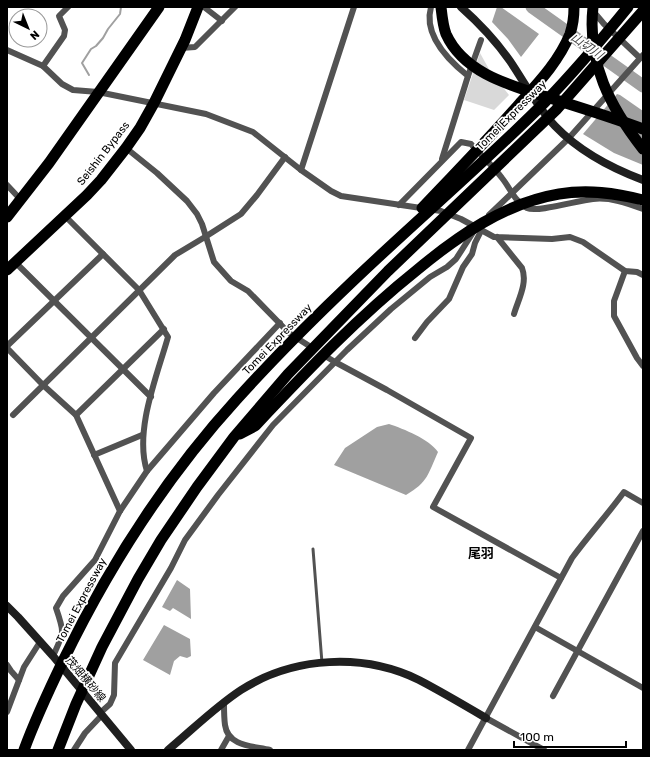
<svg xmlns="http://www.w3.org/2000/svg" width="650" height="757" font-family="Rubik,'Noto Sans JP',sans-serif">
  <rect width="100%" height="100%" fill="#fff"/>
  <polygon fill="#d9d9d9" points="480,53 490,71 509,95 494,110 464,100"/>
  <g fill="#a0a0a0">
    <polygon points="497,7 501,7 539,34 521,57 508,39 492,22"/>
    <polygon points="617,94 620,95 643,111 643,165 614,153 583,134"/>
    <path d="M389 424C404 429 429 439 438 452 428 474 428 482 406 495L334 465 345 448 377 427Z"/>
    <polygon points="177,580 190,589 191,619 173,608 170,611 162,607"/>
    <polygon points="164,625 190,639 191,656 187,658 180,656 174,661 170,675 143,660"/>
  </g>
  <g fill="none" stroke-linecap="round" stroke-linejoin="round">
    <polyline stroke="#a0a0a0" stroke-width="2" points="89,75 82,63 91,49 96,46 103,38 108,29 120,14 121,7"/>
    <polyline stroke="#a0a0a0" stroke-width="13" points="532,7 643,86"/>
    <polyline stroke="#525252" stroke-width="3" points="313,549 322,663"/>
    <g stroke="#525252" stroke-width="6">
      <polyline points="204,7 222,21"/>
      <path d="M431 7C423 35 448 60 468 76L442 159"/>
      <polyline points="593,11 604,24 640,58"/>
      <polyline points="181,48 195,47 235,7"/>
      <polyline points="7,50 43,66 62,84 73,90 98,92 206,114 253,132 301,170 331,191 341,196 441,211 461,219 494,237 552,239 570,237 583,242 625,271 637,272 643,275"/>
      <polyline points="43,66 64,36 65,30 59,16 68,7"/>
      <polyline points="468,76 481,40"/>
      <polyline points="126,148 157,173 187,201 197,214 202,224 214,262 231,281 248,291 289,333 314,349"/>
      <polyline points="301,170 354,7"/>
      <polyline points="7,185 21,200"/>
      <path d="M399 205 461 142 471 144C481 155 493 166 502 178 510 188 515 202 527 208 537 213 579 200 593 199 610 197 627 203 643 209"/>
      <polyline points="489,215 568,139 643,55"/>
      <path d="M65 216 139 290 168 337C157 376 134 431 147 471"/>
      <path d="M497 237 522 268C528 283 518 300 514 314"/>
      <polyline points="16,263 151,397"/>
      <polyline points="625,271 614,301 614,316 637,358 643,366"/>
      <polyline points="415,338 427,322 449,299 463,267 472,254 475,243 481,231"/>
      <polyline points="7,346 103,254"/>
      <polyline points="7,348 43,385 76,415 120,511"/>
      <polyline points="322,354 335,362 387,390 471,438 433,507 561,578"/>
      <polyline points="13,415 175,255 205,237 241,214 257,195 285,157"/>
      <polyline points="76,415 164,329"/>
      <polyline points="94,455 142,435"/>
      <polyline points="535,627 643,688"/>
      <path d="M53 656C64 632 65 634 56 608L63 596 95 560 120 511 147 471 214 393 280 323"/>
      <polyline points="7,665 11,671 19,680"/>
      <polyline points="553,696 643,531"/>
      <path d="M224 703C224 711 224 718 225 725 228 747 254 746 270 750"/>
      <polyline points="7,712 24,667 40,642"/>
      <polyline points="100,713 110,704 114,695 115,663 171,568 185,540 218,495 273,425 347,350 391,309 430,277 447,267 456,259 474,231"/>
      <polyline points="486,718 544,750"/>
      <polyline points="74,750 85,733 102,715"/>
      <polyline points="221,750 229,736"/>
      <path d="M468 750 572 558C589 535 607 515 624 492L643 503"/>
    </g>
    <g stroke="#1f1f1f" stroke-width="8">
      <path d="M461 7C479 23 496 41 510 61 525 83 537 107 555 126 579 151 611 168 643 180"/>
      <polyline points="7,606 18,617 53,656 131,750"/>
      <path d="M168 750C192 730 215 707 241 690 294 656 364 653 419 680 442 692 464 705 486 718"/>
    </g>
    <g stroke="#000" stroke-width="11">
      <path d="M441 7C442 16 443 26 446 34 465 76 517 87 556 100 585 109 614 118 643 129"/>
      <path d="M593 7C587 63 610 107 643 149"/>
      <path d="M422 208C455 173 489 139 520 103 539 82 559 61 570 34 573 25 574 16 574 7"/>
      <polyline points="7,217 49,163 159,7"/>
      <polyline points="7,270 87,195 101,180 126,148 140,128 154,103 185,40 198,7"/>
      <path d="M240 434 255 426C307 371 358 317 417 270 458 236 505 203 559 194 588 189 615 193 643 200"/>
      <path d="M24 750C35 720 49 690 63 661 110 564 165 478 237 399 274 358 313 319 353 281 416 221 483 164 545 102 574 72 602 39 628 7"/>
      <polyline points="58,750 76,704 102,647 138,579 161,540 197,487 234,437 288,374 388,271 556,110 643,11"/>
    </g>
  </g>
  <g text-anchor="middle" stroke-width="3.5" stroke-linejoin="round" paint-order="stroke">
    <g font-size="11" fill="#000" stroke="#fff">
      <text transform="translate(511 115) rotate(-45)" y="4">Tomei Expressway</text>
      <text transform="translate(103 153) rotate(-52)" y="4">Seishin Bypass</text>
      <text transform="translate(277 339) rotate(-46)" y="4">Tomei Expressway</text>
      <text transform="translate(81 600) rotate(-62)" y="4">Tomei Expressway</text>
      <text transform="translate(86 679) rotate(50)" y="4">茂畑横砂線</text>
    </g>
    <g font-size="12" font-style="italic" fill="#414141" stroke="#fff">
      <text transform="translate(587 46) rotate(35)" y="4">山切川</text>
    </g>
    <g font-size="13" font-weight="bold" fill="#000" stroke="#fff">
      <text x="481" y="558">尾羽</text>
    </g>
  </g>
  <rect width="650" height="757" fill="none" stroke="#000000" stroke-width="16"/>
  <g transform="translate(28 28) rotate(137)"><circle r="19" fill="#ffffff" stroke="#999999"/>
  <path d="M0-3L7 15L0 10L-7 15Z" fill="#000000"/>
  <text y="-6" font-size="11" font-weight="bold" text-anchor="middle" fill="#000000">N</text>
  </g>
  <path d="M514 741v6h112v-6" fill="none" stroke="#000000" stroke-width="2"/>
  <text x="520" y="741" font-size="12" fill="#000000" stroke="#ffffff" stroke-width="3" paint-order="stroke">100 m</text>
</svg>
